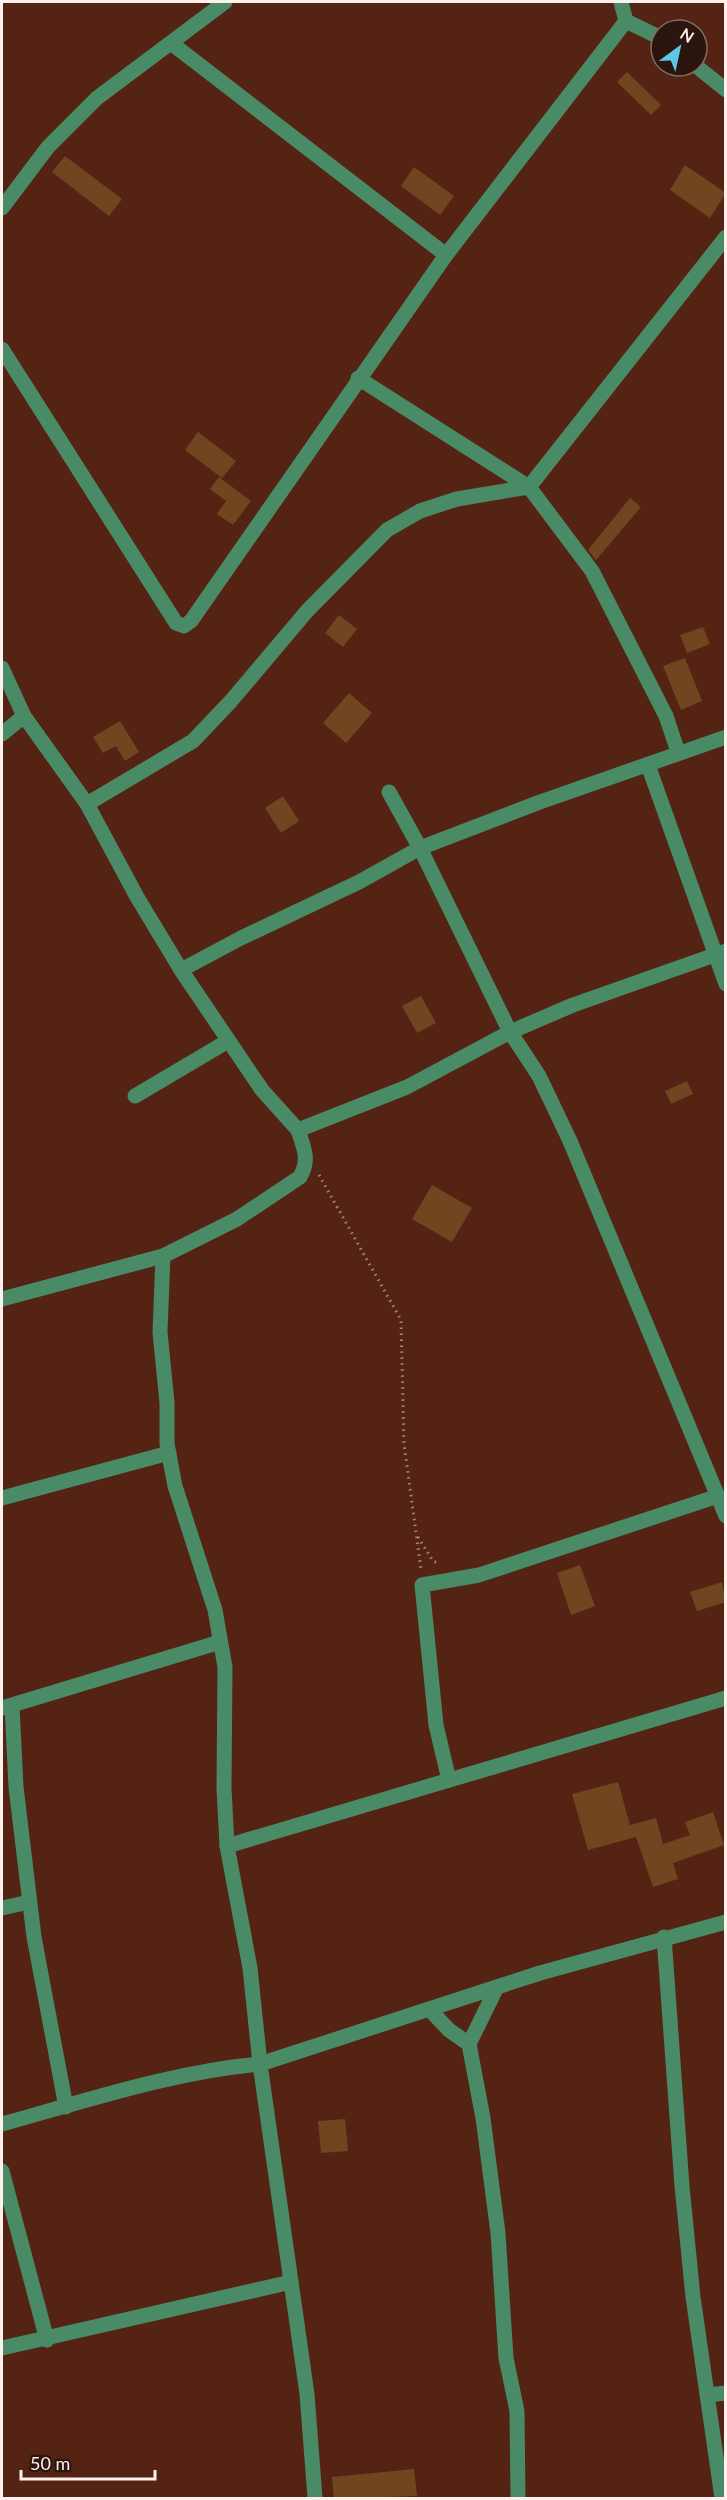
<svg xmlns="http://www.w3.org/2000/svg" width="727" height="2500" font-family="Lato,sans-serif">
  <rect width="100%" height="100%" fill="#552313"/>
  <g fill="#714520">
    <polygon points="627,72 661,105 651,115 617,82"/>
    <polygon points="65,156 122,199 109,216 52,172"/>
    <polygon points="685,165 726,193 710,218 670,190"/>
    <polygon points="414,167 454,196 440,215 401,186"/>
    <polygon points="198,432 236,461 222,478 185,450"/>
    <polygon points="219,477 251,501 233,525 217,514 226,501 210,489"/>
    <polygon points="630,498 641,507 596,560 588,550"/>
    <polygon points="339,615 357,629 343,647 325,633"/>
    <polygon points="703,627 710,644 687,653 680,635"/>
    <polygon points="685,658 702,701 681,710 663,666"/>
    <polygon points="349,693 372,713 346,743 323,723"/>
    <polygon points="120,721 139,752 125,761 116,746 103,753 93,737"/>
    <polygon points="283,796 299,821 281,833 265,808"/>
    <polygon points="421,996 436,1023 417,1033 402,1006"/>
    <polygon points="687,1081 693,1094 671,1104 665,1091"/>
    <polygon points="432,1185 472,1208 452,1242 412,1219"/>
    <polygon points="580,1565 595,1606 571,1615 557,1573"/>
    <polygon points="722,1582 726,1602 697,1611 690,1592"/>
    <polygon points="618,1782 630,1825 656,1818 663,1844 690,1835 685,1822 713,1812 724,1845 673,1863 678,1879 653,1887 636,1837 588,1850 572,1794"/>
    <polygon points="345,2119 348,2151 321,2153 318,2121"/>
    <polygon points="414,2469 417,2496 334,2499 332,2477"/>
  </g>
  <g fill="none" stroke-linecap="round" stroke-linejoin="round">
    <g stroke="#a7867c" stroke-width="3" stroke-dasharray="1.5 4.5" stroke-linecap="butt">
      <polyline points="319,1175 401,1320 404,1444 421,1569"/>
      <polyline points="418,1537 433,1561 440,1564"/>
    </g>
    <g stroke="#498a67" stroke-width="15">
      <polyline points="621,2 626,21 661,38"/>
      <polyline points="171,43 446,255"/>
      <polyline points="696,66 726,90"/>
      <polyline points="2,208 48,147 97,98 225,2"/>
      <polyline points="2,349 176,623 184,626 191,621 446,255 626,21"/>
      <polyline points="358,378 529,487 592,571 666,716 678,752"/>
      <polyline points="2,668 24,716 87,804 137,897 181,970 262,1090 298,1130 407,1087 510,1032 573,1005 726,951"/>
      <polyline points="2,734 24,716"/>
      <polyline points="648,765 726,984"/>
      <polyline points="389,792 420,848 510,1032 539,1076 570,1141 726,1516"/>
      <polyline points="87,804 193,741 231,701 307,611 387,530 420,511 457,499 529,487 726,237"/>
      <polyline points="181,970 241,938 359,882 420,848 540,802 726,737"/>
      <polyline points="135,1096 228,1041"/>
      <polyline points="163,1256 160,1332 167,1403 167,1444 175,1486 215,1610 225,1667 224,1788 227,1846 250,1968 260,2064 307,2394 315,2498"/>
      <path d="M2 1299 163 1256 237 1219 300 1177C310 1160 304 1148 298 1130"/>
      <polyline points="2,1498 169,1453"/>
      <polyline points="12,1706 16,1787 34,1937 66,2107"/>
      <polyline points="2,1708 220,1642"/>
      <polyline points="449,1780 436,1725 422,1585 479,1575 718,1496"/>
      <polyline points="227,1846 726,1698"/>
      <polyline points="2,1908 29,1902"/>
      <polyline points="664,1937 682,2186 693,2297 722,2498"/>
      <polyline points="429,2009 449,2030 469,2044 483,2118 498,2233 506,2358 517,2411 518,2498"/>
      <polyline points="469,2044 496,1989"/>
      <path d="M2 2124C86 2101 172 2072 260 2064L540 1973 726 1922"/>
      <polyline points="2,2171 47,2340"/>
      <polyline points="2,2348 291,2282"/>
      <polyline points="707,2395 726,2393"/>
    </g>
  </g>
  <rect width="727" height="2500" fill="none" stroke="#fef1ec" stroke-width="6"/>
  <g transform="translate(679 48) rotate(33)"><circle r="28" fill="#2c150e" stroke="#806d67" stroke-width="1.5"/>
  <path d="M0-4.5L10 22L0 15L-10 22Z" fill="#5ac8e6"/>
  <text y="-9" font-size="16" font-weight="bold" text-anchor="middle" fill="#fef1ec">N</text>
  </g>
  <path d="M21 2470v9h134v-9" fill="none" stroke="#fef1ec" stroke-width="3"/>
  <text x="30" y="2470" font-size="18" fill="#fef1ec" stroke="#2c150e" stroke-width="4.5" paint-order="stroke">50 m</text>
</svg>
